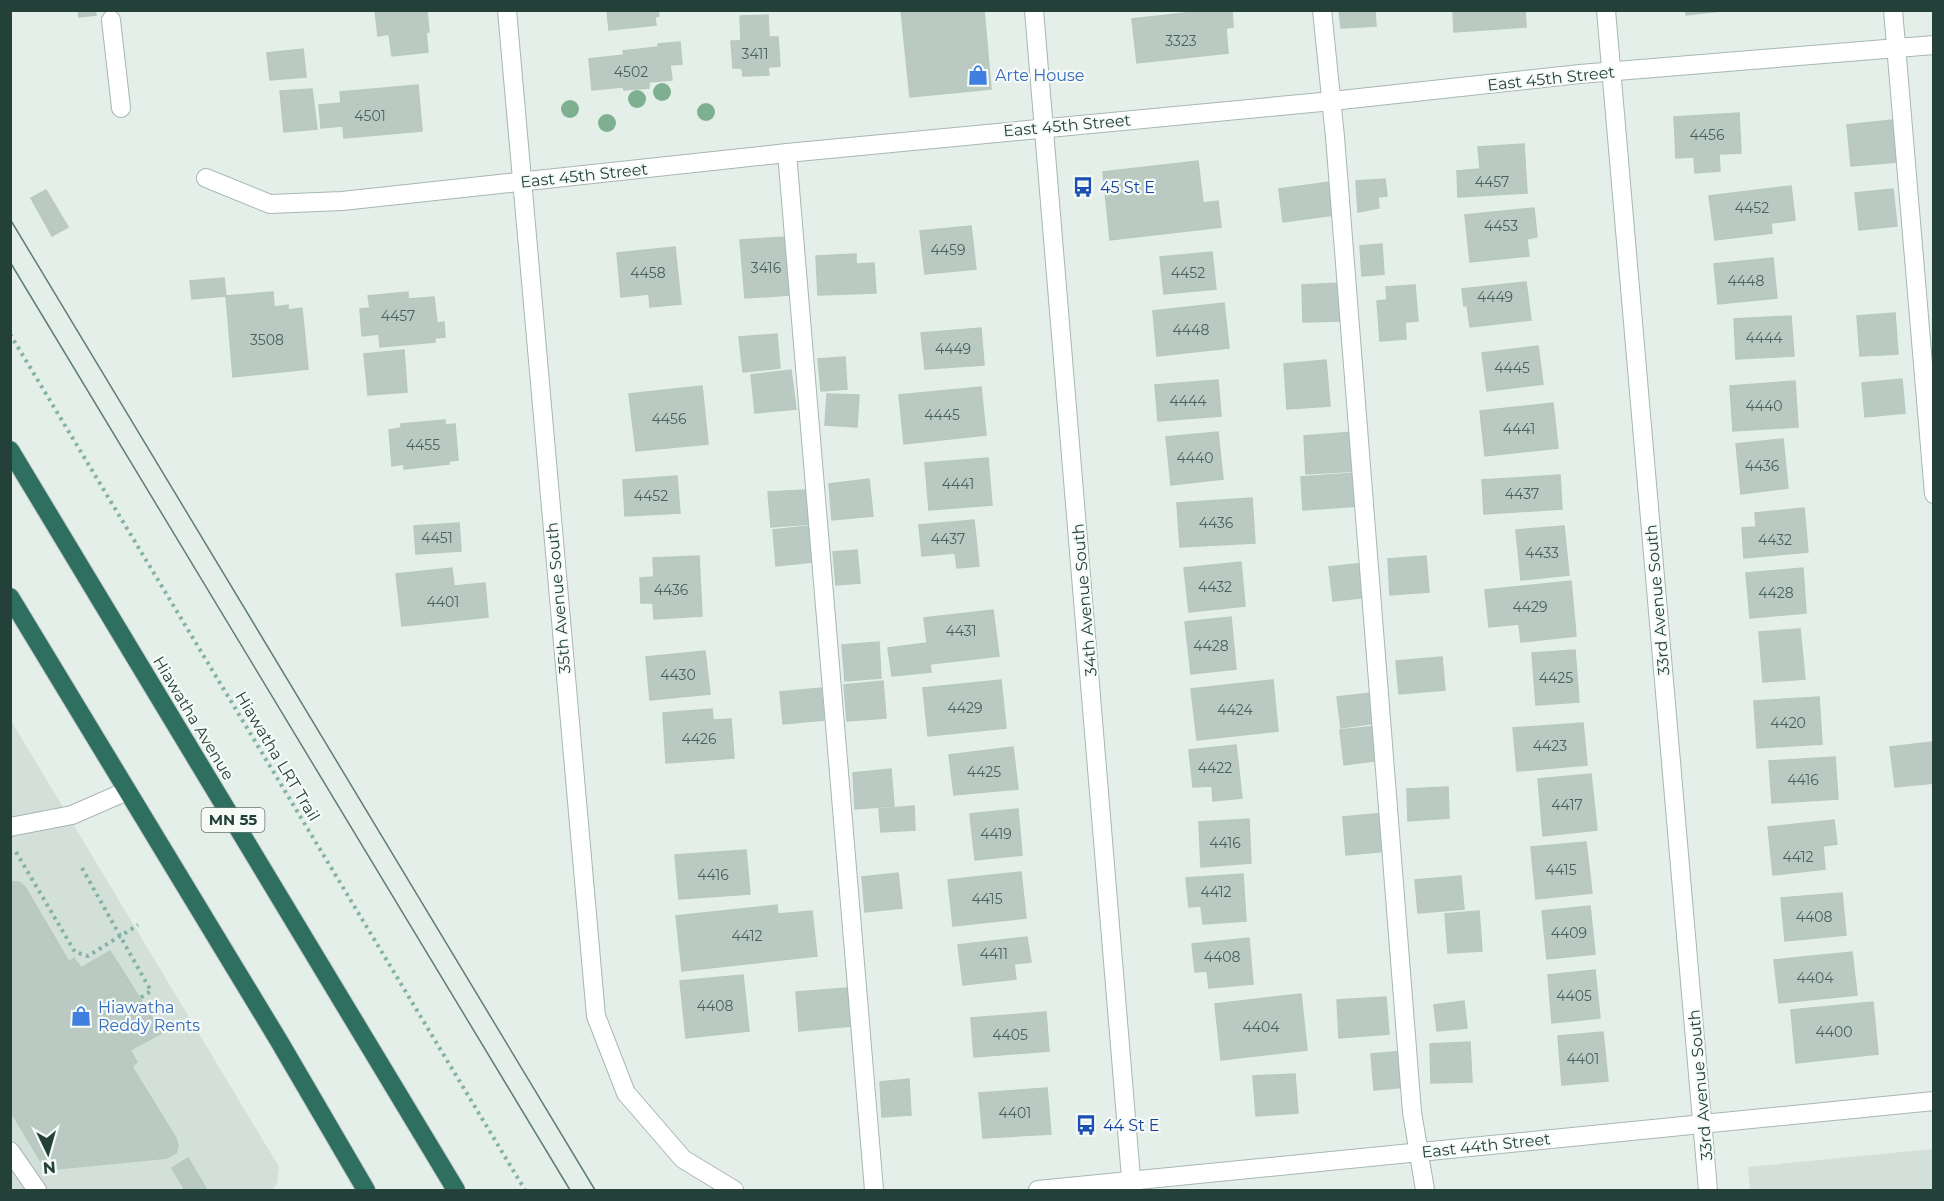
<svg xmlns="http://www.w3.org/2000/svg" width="1944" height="1201" font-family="Montserrat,sans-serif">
  <rect width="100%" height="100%" fill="#e5efea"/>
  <g fill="#d3dfd9">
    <polygon points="10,719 279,1167 277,1183 273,1190 11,1190"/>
    <polygon points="1933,1149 1933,1190 1750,1190 1748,1167"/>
  </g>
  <g fill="#bacac3" stroke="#b7c9c1" stroke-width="1.5">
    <polygon points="78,10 95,10 96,15 79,17"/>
    <polygon points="375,10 427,10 429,32 426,32 428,52 392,56 389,34 378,36"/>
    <polygon points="607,10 658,10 659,16 655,17 656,25 609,30"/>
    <polygon points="901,10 984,10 991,89 910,97"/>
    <polygon points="1212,10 1232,10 1233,27 1226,28 1228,53 1137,63 1132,19"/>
    <polygon points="1339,10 1375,10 1376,26 1341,28"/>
    <polygon points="1453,10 1525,10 1526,27 1454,32"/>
    <polygon points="1686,10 1731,10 1686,15"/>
    <polygon points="768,15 769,37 778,37 780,66 768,67 769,75 743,76 742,68 733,68 731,41 741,41 740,16"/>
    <polygon points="680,42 682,64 670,65 672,80 649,82 649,88 624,90 623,87 592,90 589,59 624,55 623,51 658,47 658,44"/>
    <polygon points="303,49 306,77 270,80 267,53"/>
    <polygon points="418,85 422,131 344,138 343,126 321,128 319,105 341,103 340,92"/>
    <polygon points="312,89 317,129 284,132 280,91"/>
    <polygon points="1739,113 1741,153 1719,154 1720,171 1695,173 1694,157 1676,158 1674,117"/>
    <polygon points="1892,120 1897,162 1851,166 1847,125"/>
    <polygon points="1524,144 1527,193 1458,197 1457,171 1480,169 1478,147"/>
    <polygon points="1198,161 1203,203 1218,201 1221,227 1110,240 1103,172"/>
    <polygon points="1385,179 1387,196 1378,197 1379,208 1358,212 1356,181"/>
    <polygon points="1330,182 1334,215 1283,222 1279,189"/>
    <polygon points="1791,186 1795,220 1771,223 1772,233 1715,240 1709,196"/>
    <polygon points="1893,189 1897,226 1859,230 1855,193"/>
    <polygon points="46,190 68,227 52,236 31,198"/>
    <polygon points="1534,208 1537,237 1527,239 1529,256 1470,262 1465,215"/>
    <polygon points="971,226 976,269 925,274 920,231"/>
    <polygon points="787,237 791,295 745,298 740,240"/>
    <polygon points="1382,244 1384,274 1362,276 1360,246"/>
    <polygon points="675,247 681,304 650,307 649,294 621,297 617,253"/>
    <polygon points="1212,252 1216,289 1164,294 1160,257"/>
    <polygon points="856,254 856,264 874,263 876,293 818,295 816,256"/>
    <polygon points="1773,258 1777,298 1718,304 1714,264"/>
    <polygon points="224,278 226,296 192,299 190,281"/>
    <polygon points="1526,282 1531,320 1470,327 1467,305 1464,306 1462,289"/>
    <polygon points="1339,283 1341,321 1303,322 1302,285"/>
    <polygon points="1415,285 1418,321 1405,322 1406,339 1380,341 1377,301 1387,300 1386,287"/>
    <polygon points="273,292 274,307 288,305 288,310 302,308 308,369 233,377 226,296"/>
    <polygon points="408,292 408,299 434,297 437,323 444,322 445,337 435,338 435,342 380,347 379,334 362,336 360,309 370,308 368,296"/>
    <polygon points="1224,303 1229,348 1157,356 1153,311"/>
    <polygon points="1895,313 1898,354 1860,356 1857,316"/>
    <polygon points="1791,316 1794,356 1736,359 1734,319"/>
    <polygon points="981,328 984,365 925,369 921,333"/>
    <polygon points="777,334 780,368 743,372 739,337"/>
    <polygon points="1538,346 1543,384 1487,391 1482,353"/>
    <polygon points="404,350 407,392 368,395 364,354"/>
    <polygon points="845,357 847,389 821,391 818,359"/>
    <polygon points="1326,360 1330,406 1287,409 1284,364"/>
    <polygon points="791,370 796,409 755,413 751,375"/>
    <polygon points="1902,379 1905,413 1865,417 1862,383"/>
    <polygon points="1218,380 1221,416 1158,421 1155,385"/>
    <polygon points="1795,381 1798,427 1733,431 1730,386"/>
    <polygon points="702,386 708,444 636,451 629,394"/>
    <polygon points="981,387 986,435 904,444 899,395"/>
    <polygon points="827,394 859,395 857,427 825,425"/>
    <polygon points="1553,403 1558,448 1485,456 1480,411"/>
    <polygon points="445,420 445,425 455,424 458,460 449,461 449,464 404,469 404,464 392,466 389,430 401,428 401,424"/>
    <polygon points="1218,432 1223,479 1171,485 1166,437"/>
    <polygon points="1353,432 1356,471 1306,474 1304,436"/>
    <polygon points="1783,439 1788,488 1741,494 1736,444"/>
    <polygon points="988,458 992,505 929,510 925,463"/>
    <polygon points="1357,473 1359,506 1303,510 1301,477"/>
    <polygon points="1560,475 1562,509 1484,514 1482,480"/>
    <polygon points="677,476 680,513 625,516 623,480"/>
    <polygon points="869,479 873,516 832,520 829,484"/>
    <polygon points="806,490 809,524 771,527 768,492"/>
    <polygon points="1252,498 1255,543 1180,547 1177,503"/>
    <polygon points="1804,508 1808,552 1744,558 1742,528 1756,527 1755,513"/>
    <polygon points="974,520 979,566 957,568 955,553 922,556 919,525"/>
    <polygon points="459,523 461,551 416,554 414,526"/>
    <polygon points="808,526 812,562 776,566 773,530"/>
    <polygon points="1564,526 1569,575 1521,580 1516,530"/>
    <polygon points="857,550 860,583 836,585 833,552"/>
    <polygon points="699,556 702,616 654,619 653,603 641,603 640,578 654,577 653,558"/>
    <polygon points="1426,556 1429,592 1390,595 1388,559"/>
    <polygon points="1241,562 1245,606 1189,612 1184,568"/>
    <polygon points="1365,563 1368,597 1333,601 1329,567"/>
    <polygon points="452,568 454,586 485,583 488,617 402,626 396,574"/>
    <polygon points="1803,568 1806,613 1750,618 1746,573"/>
    <polygon points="1571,581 1576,636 1521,642 1519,624 1489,627 1485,590"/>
    <polygon points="993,610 999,656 930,664 931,672 892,676 888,648 927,643 924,618"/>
    <polygon points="1231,617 1236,669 1191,674 1185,622"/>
    <polygon points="1800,629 1805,679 1763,682 1759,632"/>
    <polygon points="879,642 881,678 845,681 842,645"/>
    <polygon points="1575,650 1579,702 1536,705 1532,653"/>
    <polygon points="705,651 710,694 650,700 646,657"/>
    <polygon points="1442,657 1445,690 1399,694 1396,661"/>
    <polygon points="1001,680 1006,728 928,736 923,688"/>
    <polygon points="1273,680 1278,731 1197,740 1191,689"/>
    <polygon points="883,681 886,718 847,721 844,685"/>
    <polygon points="821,688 824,720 783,724 780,692"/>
    <polygon points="1371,693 1375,723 1341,728 1337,697"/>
    <polygon points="1819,697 1822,744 1757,748 1754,701"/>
    <polygon points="712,709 713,720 731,719 734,758 666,763 663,713"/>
    <polygon points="1583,723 1587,765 1517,771 1513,728"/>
    <polygon points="1377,726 1381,760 1344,765 1340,730"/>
    <polygon points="1932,742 1934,783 1895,787 1890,747"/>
    <polygon points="1236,745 1242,798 1213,801 1212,786 1193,787 1189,750"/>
    <polygon points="1013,747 1018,789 954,795 949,755"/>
    <polygon points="1835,757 1838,799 1772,803 1769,761"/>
    <polygon points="891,769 894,806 855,809 853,773"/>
    <polygon points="1591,774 1597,830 1543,836 1538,779"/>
    <polygon points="1448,787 1449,818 1408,821 1407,789"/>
    <polygon points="914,806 915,830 881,832 879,809"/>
    <polygon points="1018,809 1022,855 975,860 970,814"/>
    <polygon points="1385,813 1388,851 1346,855 1343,817"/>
    <polygon points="1249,819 1251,863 1201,867 1199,822"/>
    <polygon points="1834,820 1837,844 1823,846 1825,869 1773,875 1768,827"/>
    <polygon points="1586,842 1592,893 1536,899 1531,847"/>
    <polygon points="746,850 750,894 679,899 675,855"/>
    <polygon points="1021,872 1026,918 953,926 948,880"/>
    <polygon points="898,873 902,908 865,912 862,877"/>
    <polygon points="1243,874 1246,921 1203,924 1201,906 1189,907 1186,878"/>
    <polygon points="1461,876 1464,909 1418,913 1415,880"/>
    <polygon points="10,882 19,882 25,887 69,962 74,958 81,968 110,951 162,1033 130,1050 137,1062 132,1067 176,1138 178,1146 176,1153 167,1158 46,1170 10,1110"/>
    <polygon points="1842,893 1846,935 1785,941 1781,898"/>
    <polygon points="777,905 778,914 812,911 817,956 682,971 676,916"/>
    <polygon points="1590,906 1595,954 1547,959 1542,911"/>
    <polygon points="1479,911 1482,951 1448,953 1445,914"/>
    <polygon points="1027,937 1031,962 1014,964 1016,979 963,985 958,945"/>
    <polygon points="1249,938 1253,984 1209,988 1207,971 1195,972 1192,944"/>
    <polygon points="1852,952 1857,995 1779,1003 1774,960"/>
    <polygon points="1595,970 1600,1018 1552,1023 1548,975"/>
    <polygon points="743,975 749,1031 686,1038 680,981"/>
    <polygon points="848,988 851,1026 799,1031 796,992"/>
    <polygon points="1301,994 1307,1050 1221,1060 1215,1004"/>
    <polygon points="1386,997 1389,1034 1339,1038 1337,1000"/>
    <polygon points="1464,1001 1467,1028 1437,1031 1434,1005"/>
    <polygon points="1873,1002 1878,1054 1796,1063 1791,1010"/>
    <polygon points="1046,1012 1049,1051 974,1057 971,1018"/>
    <polygon points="1603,1032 1608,1081 1562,1085 1558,1036"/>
    <polygon points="1470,1042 1472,1082 1431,1083 1430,1044"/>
    <polygon points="1404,1051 1407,1087 1374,1090 1371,1054"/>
    <polygon points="1295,1074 1298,1113 1256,1116 1253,1076"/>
    <polygon points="909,1079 911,1115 882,1117 880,1082"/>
    <polygon points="1047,1088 1051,1134 983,1138 979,1093"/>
    <polygon points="188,1158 195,1170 207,1190 185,1190 172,1168"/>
  </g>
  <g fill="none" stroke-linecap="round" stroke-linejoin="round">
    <g stroke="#a7b7b1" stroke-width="20">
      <g id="minor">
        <polyline points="507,10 596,1016 626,1093 683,1159 734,1190"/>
        <polyline points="1034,10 1132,1190"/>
        <polyline points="1322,10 1335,137 1412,1112 1425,1190"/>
        <polyline points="1606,10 1708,1190"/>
        <polyline points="1893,10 1934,494"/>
        <polyline points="111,20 121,108"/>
        <polyline points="787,153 874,1190"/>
        <polyline points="206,178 270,204 342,201 787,153 1332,101 1580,74 1934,45"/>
        <polyline points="10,827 72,815 127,791"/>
        <polyline points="10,1151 37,1190"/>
        <polyline points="1038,1190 1934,1101"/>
      </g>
    </g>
    <g stroke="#c1cac8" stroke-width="20">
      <g id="highway">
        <polyline points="10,450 456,1190"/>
        <polyline points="10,597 279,1041 366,1190"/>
      </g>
    </g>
    <g stroke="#85b3a3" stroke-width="4" stroke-dasharray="3 4.5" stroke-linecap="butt">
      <polyline points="10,334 525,1190"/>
      <polyline points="16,852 75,952 88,956 138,925"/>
      <polyline points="82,868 151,991 140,998"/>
    </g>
    <use href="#minor" stroke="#fff" stroke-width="18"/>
    <use href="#highway" stroke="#2e6f60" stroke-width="18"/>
    <g stroke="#5e7d74" stroke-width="1.5">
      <polyline points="10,219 595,1190"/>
      <polyline points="10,262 570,1190"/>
    </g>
  </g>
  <g fill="#7faf91">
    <circle cx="662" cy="92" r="9"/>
    <circle cx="637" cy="99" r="9"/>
    <circle cx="570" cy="109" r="9"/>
    <circle cx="706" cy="112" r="9"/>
    <circle cx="607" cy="123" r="9"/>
  </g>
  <defs>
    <g id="shop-bare" transform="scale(1.62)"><path d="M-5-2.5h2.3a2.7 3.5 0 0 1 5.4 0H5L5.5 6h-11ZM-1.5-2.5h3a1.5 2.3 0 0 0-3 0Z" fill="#3f7fe0" stroke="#f6fbf8" stroke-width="2.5" paint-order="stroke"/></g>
    <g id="bus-bare" transform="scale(1.62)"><path d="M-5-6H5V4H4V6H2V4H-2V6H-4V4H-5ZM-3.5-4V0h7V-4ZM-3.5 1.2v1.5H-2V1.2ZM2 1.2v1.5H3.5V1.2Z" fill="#1a4fb4" stroke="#f6fbf8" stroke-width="2.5" paint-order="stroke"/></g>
  </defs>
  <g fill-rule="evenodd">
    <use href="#shop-bare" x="978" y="75"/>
    <use href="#bus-bare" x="1083" y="187"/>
    <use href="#shop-bare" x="81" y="1016"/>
    <use href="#bus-bare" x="1086" y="1125"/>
  </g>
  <g text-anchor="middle" stroke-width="4.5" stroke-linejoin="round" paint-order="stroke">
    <g font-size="14" fill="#49635c">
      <text x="1181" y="46">3323</text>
      <text x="755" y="59">3411</text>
      <text x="631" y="77">4502</text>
      <text x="370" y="121">4501</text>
      <text x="1707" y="140">4456</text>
      <text x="1492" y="187">4457</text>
      <text x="1752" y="213">4452</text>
      <text x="1501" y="231">4453</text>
      <text x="948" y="255">4459</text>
      <text x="766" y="273">3416</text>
      <text x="648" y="278">4458</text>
      <text x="1188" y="278">4452</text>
      <text x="1746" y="286">4448</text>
      <text x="1495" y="302">4449</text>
      <text x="398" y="321">4457</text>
      <text x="1191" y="335">4448</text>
      <text x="1764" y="343">4444</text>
      <text x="267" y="345">3508</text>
      <text x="953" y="354">4449</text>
      <text x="1512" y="373">4445</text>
      <text x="1188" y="406">4444</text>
      <text x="1764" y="411">4440</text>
      <text x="942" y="420">4445</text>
      <text x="669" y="424">4456</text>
      <text x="1519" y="434">4441</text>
      <text x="423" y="450">4455</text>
      <text x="1195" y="463">4440</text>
      <text x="1762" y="471">4436</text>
      <text x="958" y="489">4441</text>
      <text x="1522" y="499">4437</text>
      <text x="651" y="501">4452</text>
      <text x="1216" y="528">4436</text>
      <text x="437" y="543">4451</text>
      <text x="948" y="544">4437</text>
      <text x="1775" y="545">4432</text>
      <text x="1542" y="558">4433</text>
      <text x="1215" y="592">4432</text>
      <text x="671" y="595">4436</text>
      <text x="1776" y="598">4428</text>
      <text x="443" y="607">4401</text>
      <text x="1530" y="612">4429</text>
      <text x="961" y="636">4431</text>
      <text x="1211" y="651">4428</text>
      <text x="678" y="680">4430</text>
      <text x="1556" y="683">4425</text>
      <text x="965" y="713">4429</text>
      <text x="1235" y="715">4424</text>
      <text x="1788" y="728">4420</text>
      <text x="699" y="744">4426</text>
      <text x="1550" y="751">4423</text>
      <text x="1215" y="773">4422</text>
      <text x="984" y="777">4425</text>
      <text x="1803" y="785">4416</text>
      <text x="1567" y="810">4417</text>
      <text x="996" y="839">4419</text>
      <text x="1225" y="848">4416</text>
      <text x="1798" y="862">4412</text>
      <text x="1561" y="875">4415</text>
      <text x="713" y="880">4416</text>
      <text x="1216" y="897">4412</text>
      <text x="987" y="904">4415</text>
      <text x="1814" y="922">4408</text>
      <text x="1569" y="938">4409</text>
      <text x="747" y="941">4412</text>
      <text x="994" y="959">4411</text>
      <text x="1222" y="962">4408</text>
      <text x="1815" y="983">4404</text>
      <text x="1574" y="1001">4405</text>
      <text x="715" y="1011">4408</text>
      <text x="1261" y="1032">4404</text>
      <text x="1834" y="1037">4400</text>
      <text x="1010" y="1040">4405</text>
      <text x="1583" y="1064">4401</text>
      <text x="1015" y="1118">4401</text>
    </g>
    <rect fill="#f6fbf8" stroke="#627972" stroke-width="1.5" x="201.5" y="808" width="63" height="24" rx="4.5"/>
    <g font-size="15" font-weight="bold" fill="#234139">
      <text x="233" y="825">MN 55</text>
    </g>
    <g font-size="16" fill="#366cbe" stroke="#f6fbf8" text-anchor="start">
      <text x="995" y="81">Arte House</text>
      <text x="98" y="1013">Hiawatha<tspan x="98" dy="18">Reddy Rents</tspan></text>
    </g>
    <g font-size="16" fill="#234139" stroke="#f6fbf8">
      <text transform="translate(1551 78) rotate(-6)" y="6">East 45th Street</text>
      <text transform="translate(1067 125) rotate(-5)" y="6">East 45th Street</text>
      <text transform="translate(584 175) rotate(-6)" y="6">East 45th Street</text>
      <text transform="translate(558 598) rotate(-95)" y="6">35th Avenue South</text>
      <text transform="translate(1084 600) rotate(-95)" y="6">34th Avenue South</text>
      <text transform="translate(1657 600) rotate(-95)" y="6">33rd Avenue South</text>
      <text transform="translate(194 718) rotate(59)" y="6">Hiawatha Avenue</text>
      <text transform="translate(278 756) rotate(59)" y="6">Hiawatha LRT Trail</text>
      <text transform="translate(1700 1085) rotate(-95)" y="6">33rd Avenue South</text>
      <text transform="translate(1486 1145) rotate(-6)" y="6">East 44th Street</text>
    </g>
    <g font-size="16" fill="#164399" stroke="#f6fbf8" text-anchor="start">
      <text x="1100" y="193">45 St E</text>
      <text x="1103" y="1131">44 St E</text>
    </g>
  </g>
  <rect width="1944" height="1201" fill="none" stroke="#234139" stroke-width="24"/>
  <g transform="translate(48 1153) rotate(175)" stroke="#f6fbf8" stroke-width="4.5" paint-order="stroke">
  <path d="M0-4.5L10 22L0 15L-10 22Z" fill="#234139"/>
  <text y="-9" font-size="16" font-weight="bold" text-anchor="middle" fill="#234139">N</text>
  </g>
</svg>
